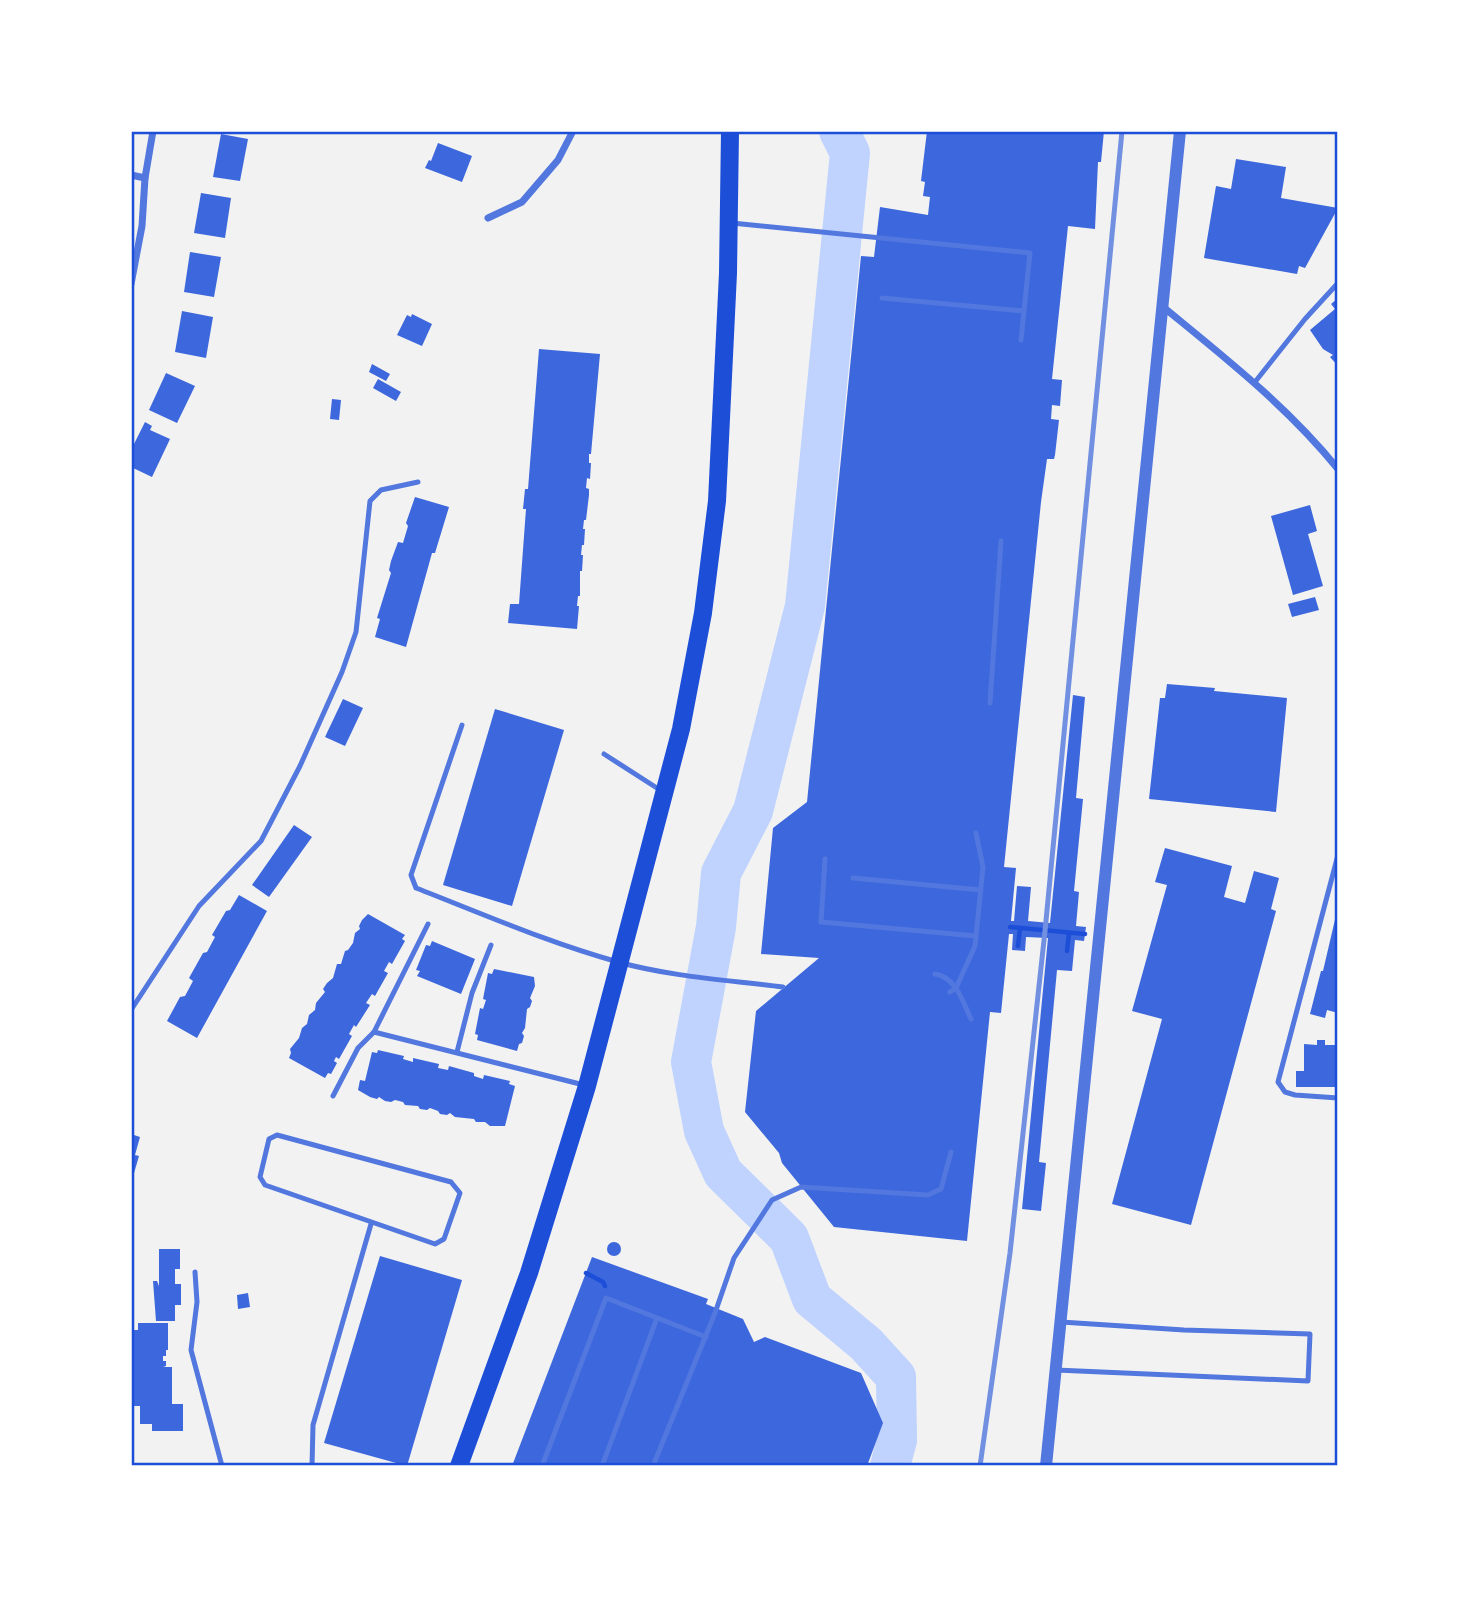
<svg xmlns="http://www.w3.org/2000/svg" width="1469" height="1597" font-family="'Roboto Serif',serif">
  <rect width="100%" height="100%" fill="#f2f2f2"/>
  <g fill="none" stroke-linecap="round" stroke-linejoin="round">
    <polyline stroke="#bfd3fe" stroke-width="40" points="839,131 850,153 805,606 753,811 721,873 716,927 691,1062 704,1131 723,1173 789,1238 812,1299 866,1344 896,1377 897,1440 890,1466"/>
  </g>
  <g fill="#3d67dc">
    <polygon points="927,131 1104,131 1101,162 1098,162 1095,229 1068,226 1052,379 1062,380 1060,406 1052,405 1051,419 1059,420 1055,455 1054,459 1047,459 1041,502 1004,867 1016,868 1011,921 1014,921 1017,886 1031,887 1028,921 1050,923 1073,695 1085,697 1076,798 1083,799 1074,891 1079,892 1076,926 1086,927 1084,941 1075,940 1072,971 1057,970 1039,1162 1046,1163 1041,1211 1022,1209 1048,938 1026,937 1025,951 1012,950 1013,934 1009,934 1001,1013 990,1012 967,1241 834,1227 782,1163 779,1153 745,1112 756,1011 819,958 761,954 773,828 807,802 861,256 874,257 880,207 928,215 930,197 923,196 925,182 921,181"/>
    <polygon points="221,134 248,139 240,181 213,177"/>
    <polygon points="438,143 472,156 462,182 425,168 429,160 431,161"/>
    <polygon points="1236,159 1286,167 1281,198 1338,208 1305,268 1299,266 1297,274 1204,258 1216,186 1231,189"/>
    <polygon points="201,193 231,198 225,238 194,233"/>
    <polygon points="190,252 221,257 214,297 184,292"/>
    <polygon points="1338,298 1338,366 1330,357 1333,355 1323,349 1310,330 1335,309 1331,304"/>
    <polygon points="182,311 213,317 206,358 175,352"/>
    <polygon points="412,314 432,324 422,346 397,335 407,315 411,317"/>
    <polygon points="539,349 600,354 591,454 589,454 589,463 591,463 590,479 587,478 586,488 589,489 589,495 586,520 584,520 583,529 585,529 584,545 582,545 581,555 583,555 582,571 580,571 580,596 578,596 577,606 579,606 577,629 508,623 510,604 519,604 526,509 523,509 525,489 528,489"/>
    <polygon points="372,364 390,374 386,381 369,372"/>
    <polygon points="166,373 195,386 177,423 149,410"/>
    <polygon points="378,379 401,392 396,401 373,388"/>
    <polygon points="332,399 341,400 339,420 330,419"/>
    <polygon points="145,422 152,426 150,430 170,439 152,477 131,467 131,450"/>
    <polygon points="415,497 449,507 435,553 432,553 406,647 375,637 380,619 377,618 391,573 389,570 391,561 398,542 403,543 408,526 406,523"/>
    <polygon points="1310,505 1317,531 1308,534 1323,586 1293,595 1271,516"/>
    <polygon points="1315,597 1319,610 1292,617 1288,604"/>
    <polygon points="1167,684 1215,688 1214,691 1287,698 1276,812 1149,799 1160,698 1165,698"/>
    <polygon points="343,699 363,708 345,746 325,737"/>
    <polygon points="495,709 564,730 512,906 443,885"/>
    <polygon points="294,825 312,837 269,897 252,885"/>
    <polygon points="1165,848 1232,866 1224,897 1245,903 1254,871 1279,878 1271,909 1276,911 1191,1225 1112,1204 1162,1019 1132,1011 1167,885 1155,882"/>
    <polygon points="239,895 267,911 197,1038 167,1021 180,997 185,996 193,981 189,978 203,953 207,952 215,937 212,935 226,911 230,910"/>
    <polygon points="1337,911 1338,1013 1327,1010 1325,1018 1310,1014 1321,971 1323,971"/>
    <polygon points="368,914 405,935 402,939 405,941 392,964 389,962 384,971 388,973 375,996 372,994 366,1003 370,1005 356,1027 354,1025 349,1034 352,1036 339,1059 336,1057 334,1061 337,1063 331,1074 328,1073 325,1078 289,1058 291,1053 290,1049 299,1038 302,1028 307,1024 309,1015 315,1010 316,1003 325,992 323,989 327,983 333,978 337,964 341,964 345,951 348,950 353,943 355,933 360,929 359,926 362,920"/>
    <polygon points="432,941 475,959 461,994 417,976 420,971 416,970 426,945 430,946"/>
    <polygon points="494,969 534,977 535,986 530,998 532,1001 530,1007 527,1009 525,1028 522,1033 524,1036 522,1043 519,1044 517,1051 477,1040 478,1035 475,1034 480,1008 483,1009 486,1000 483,999 488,973 492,974"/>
    <polygon points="1317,1040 1325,1040 1325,1045 1338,1045 1338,1087 1296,1087 1296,1071 1304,1071 1304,1044 1317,1045"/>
    <polygon points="378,1050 404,1056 403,1059 413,1062 413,1058 439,1064 438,1068 448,1070 449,1066 474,1073 474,1076 483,1079 484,1075 510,1081 509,1084 515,1086 505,1126 490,1126 485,1122 476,1122 474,1119 455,1117 450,1113 447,1115 440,1114 438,1111 430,1108 427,1110 420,1109 418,1106 405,1105 403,1102 395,1100 391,1102 385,1101 379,1097 377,1099 370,1097 358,1090 360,1080 365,1081 372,1052 377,1053"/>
    <polygon points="131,1134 140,1137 135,1155 139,1156 132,1180"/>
    <circle cx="614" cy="1249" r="7"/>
    <polygon points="159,1249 180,1249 180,1269 175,1269 175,1284 181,1284 181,1305 175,1305 175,1321 156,1321 153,1281 157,1281 159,1286"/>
    <polygon points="380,1256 462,1280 407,1466 324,1443"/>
    <polygon points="592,1257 708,1299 706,1304 743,1319 754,1342 765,1337 861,1373 883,1423 867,1466 512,1466"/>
    <polygon points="248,1293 250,1307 238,1309 237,1295"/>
    <polygon points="138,1323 168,1323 168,1350 166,1350 166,1356 163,1356 163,1361 166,1361 166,1366 163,1367 172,1367 172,1404 183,1404 183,1431 152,1431 152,1424 140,1424 140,1406 131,1406 131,1330 138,1330"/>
  </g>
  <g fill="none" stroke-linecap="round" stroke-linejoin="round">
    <g stroke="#1d4ed8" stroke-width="4.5">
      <polyline points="1010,927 1085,934"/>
      <polyline points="1018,946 1020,928"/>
      <polyline points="1067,951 1069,933"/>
      <polyline points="586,1273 603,1282 605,1286"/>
    </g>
    <g stroke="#5277de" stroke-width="5">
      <polyline points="732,223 1030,253 1024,311 882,298"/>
      <polyline points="1021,340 1024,311"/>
      <polyline points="1255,382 1305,319 1338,283"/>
      <polyline points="990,703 1001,541"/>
      <path d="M462 725 411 875 416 888C483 914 549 943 618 962 672 977 728 980 783 987"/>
      <polyline points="604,754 660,790"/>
      <polyline points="1338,855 1278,1082 1285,1092 1295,1095 1338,1098"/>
      <polyline points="825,859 821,922 976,936"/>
      <polyline points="853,878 981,890"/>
      <path d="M935 974C956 977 963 1002 971 1019"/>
      <polyline points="950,992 956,988 975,946 983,867 976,833"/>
      <polyline points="131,1010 199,906 261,841 300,766 342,672 356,632 370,501 381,490 418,482"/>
      <polyline points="374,1032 428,924"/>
      <polyline points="457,1052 472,993 491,945"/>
      <polyline points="333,1096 358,1048 374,1032 584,1085"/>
      <polygon points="277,1135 451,1182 460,1193 444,1239 435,1244 265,1185 260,1177 269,1139"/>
      <polyline points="195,1272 197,1302 191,1350 222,1466"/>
      <polyline points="1056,1370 1308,1381 1310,1334 1184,1330 1061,1322"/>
      <polyline points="312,1466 313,1425 371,1224"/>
      <polyline points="542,1466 606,1298 706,1337"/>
      <polyline points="602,1466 657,1318"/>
      <polyline points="653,1466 715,1313 734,1258 772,1200 801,1187 928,1195 941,1189 951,1152"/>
    </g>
    <g stroke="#5277de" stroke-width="7">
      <polyline points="131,175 145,178"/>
      <polyline points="488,218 522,202 558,160 573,131"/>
      <polyline points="131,284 142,226 145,178 153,131"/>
      <path d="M1162 306C1224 357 1287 406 1338 469"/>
    </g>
    <polyline stroke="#5277de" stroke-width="12" points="1046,1466 1180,131"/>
    <polyline stroke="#1d4ed8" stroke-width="18" points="459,1466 529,1273 587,1086 681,729 703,613 717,501 728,273 730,131"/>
    <polyline stroke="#7290e2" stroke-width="5" points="980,1466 1010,1253 1045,931 1122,131"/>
  </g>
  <rect width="1469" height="1597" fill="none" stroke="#ffffff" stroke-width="266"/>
  <rect x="133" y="133" width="1203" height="1331" fill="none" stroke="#1d4ed8" stroke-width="2.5"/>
</svg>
